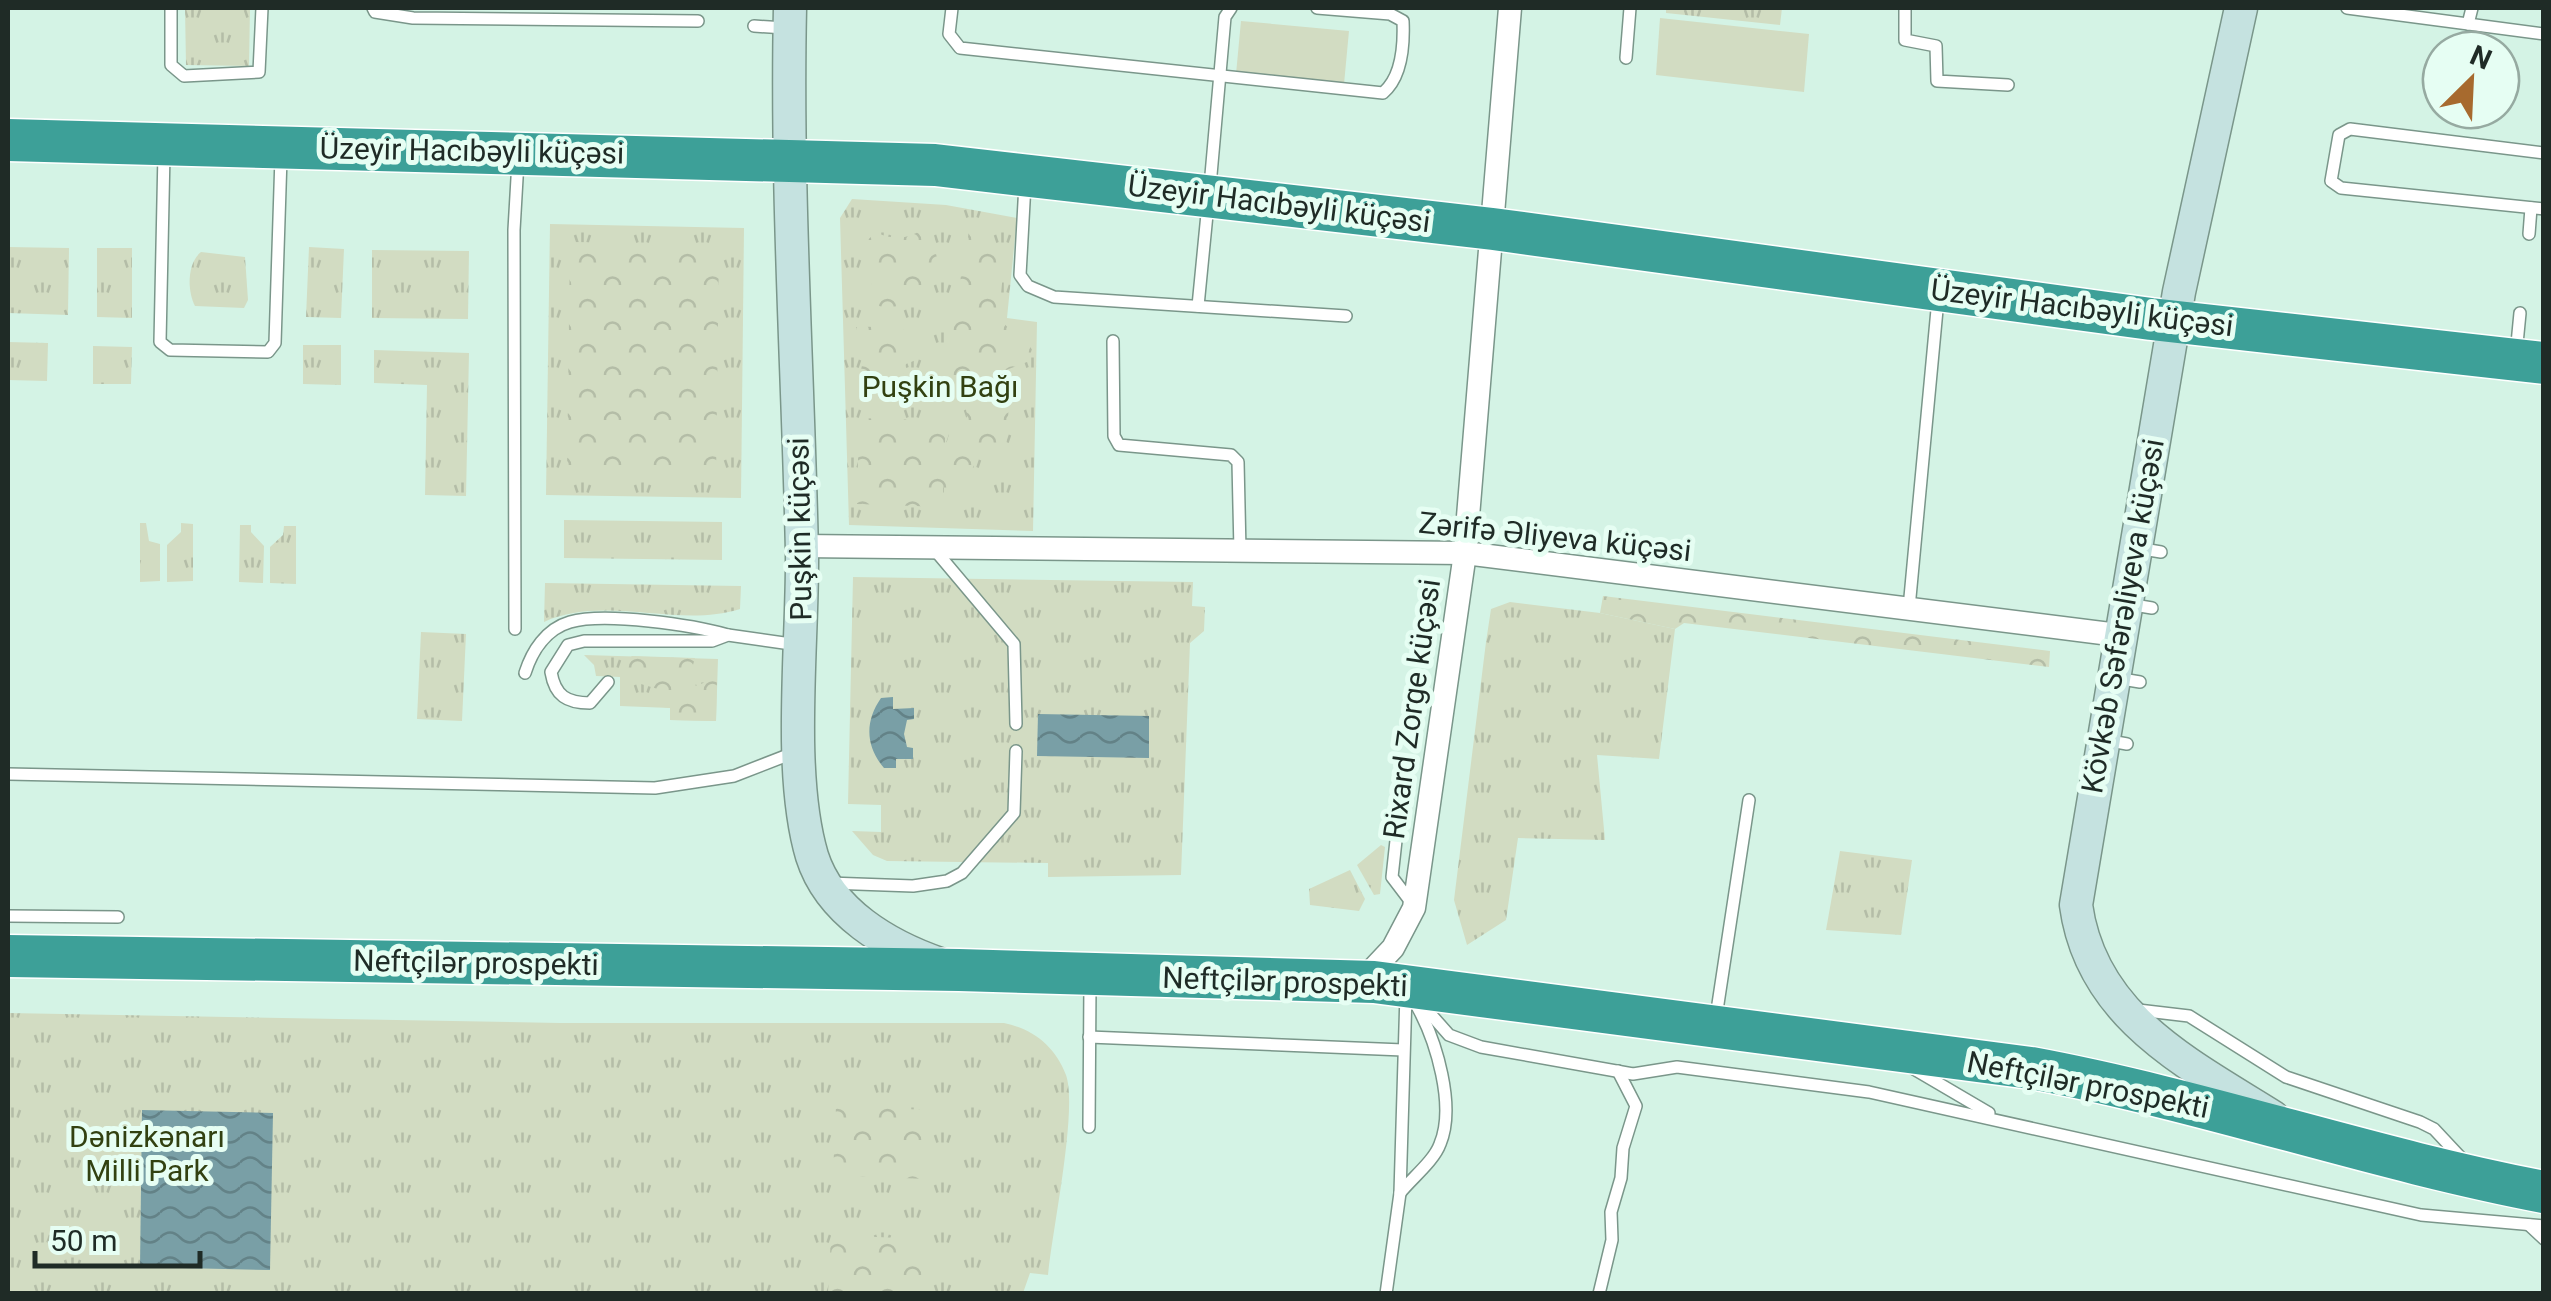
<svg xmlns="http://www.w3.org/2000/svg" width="2551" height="1301" font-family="Roboto,sans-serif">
  <defs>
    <pattern id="grass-tufts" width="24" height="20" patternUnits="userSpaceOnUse" patternTransform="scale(2.5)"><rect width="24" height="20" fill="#d2dcc2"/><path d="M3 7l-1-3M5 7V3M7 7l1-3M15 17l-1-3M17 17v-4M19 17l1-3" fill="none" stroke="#b4bda7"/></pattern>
    <pattern id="forest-crowns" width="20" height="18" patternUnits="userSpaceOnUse" patternTransform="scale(2.5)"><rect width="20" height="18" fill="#d2dcc2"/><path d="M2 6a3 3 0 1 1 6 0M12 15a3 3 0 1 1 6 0" fill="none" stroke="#b4bda7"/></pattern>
    <pattern id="water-waves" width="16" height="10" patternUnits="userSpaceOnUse" patternTransform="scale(2.5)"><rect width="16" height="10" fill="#799fa6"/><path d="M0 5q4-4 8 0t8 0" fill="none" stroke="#638287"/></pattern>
  </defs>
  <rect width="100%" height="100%" fill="#d4f3e5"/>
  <g fill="url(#grass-tufts)">
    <polygon points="185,8 250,8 249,66 186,65"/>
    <polygon points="1666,8 1782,8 1780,25 1666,13"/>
    <polygon points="852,199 946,205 1017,218 1007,318 1037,322 1033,531 849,525 840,218"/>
    <polygon points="550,224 744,228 741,498 546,495"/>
    <polygon points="8,247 69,248 68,315 8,313"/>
    <polygon points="309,247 344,249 341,318 306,317"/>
    <polygon points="97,248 132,248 132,318 97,317"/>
    <polygon points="372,250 469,251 468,319 372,318"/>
    <path d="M201 252 245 257 248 300 244 308 195 306C187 291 187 263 201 252Z"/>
    <polygon points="8,342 48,343 47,381 8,380"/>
    <polygon points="303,345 341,345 341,385 303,384"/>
    <polygon points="93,346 132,347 131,384 93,384"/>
    <polygon points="374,350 469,353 466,496 425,495 427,385 374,383"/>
    <polygon points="564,520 722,522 722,560 564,558"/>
    <polygon points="140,523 146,523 149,541 160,544 160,581 140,582"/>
    <polygon points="181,523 193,524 193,581 167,582 167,545 181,532"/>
    <polygon points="240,525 251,525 251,532 264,546 263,583 239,582"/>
    <polygon points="284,526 296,526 296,584 270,583 270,547 283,535"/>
    <polygon points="853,577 1193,582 1192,606 1205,607 1204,631 1190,643 1181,875 1048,877 1048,863 887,861 873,855 852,831 881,832 881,805 848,804"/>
    <path d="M545 583 741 586 740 609C678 629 605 594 544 622Z"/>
    <polygon points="1510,602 1600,613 1675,629 1659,759 1597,755 1605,840 1518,838 1506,920 1467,945 1454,900 1486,642 1491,609"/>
    <polygon points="421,632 466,634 462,721 417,719"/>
    <polygon points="584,655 718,659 716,721 670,720 670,708 620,706 620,677 596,676 594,665"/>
    <polygon points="1381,845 1385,847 1380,894 1374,895 1357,865"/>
    <polygon points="1840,851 1912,860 1901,935 1826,930"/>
    <polygon points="1350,870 1365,899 1359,911 1310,905 1309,889"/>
    <path d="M8 1013 560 1023H1004C1033 1029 1055 1046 1066 1075 1078 1109 1052 1232 1048 1275L1030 1273 1023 1293H8Z"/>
  </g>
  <g fill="url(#forest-crowns)">
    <path d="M978 221 987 226 991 244 1005 259 1001 292 994 298C1000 319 1003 329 1026 338L1032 350 1027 362 998 373 996 380 1009 403 1006 448 978 457 957 500 948 497 943 486V507L857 504 859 418 945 421V448L950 431 967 417 965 400 948 394 951 358 944 338 953 322 948 300 959 293 961 275 956 260 967 245 970 222Z"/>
    <path d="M927 226C936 233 934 235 935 247 935 255 940 262 938 271 934 297 896 314 873 304 867 293 874 289 871 279 865 260 854 246 877 233 896 241 910 239 927 226Z"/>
    <polygon points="570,242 719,245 716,477 567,475"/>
    <path d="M856 327C880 327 924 322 926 356L906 364 902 378 914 382 926 368 936 365 941 407 878 402 876 389 861 373 863 353Z"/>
    <polygon points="1603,596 2050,651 2049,667 1684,623 1675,629 1600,613"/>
    <polygon points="632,656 695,658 688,682 697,686 717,676 716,721 670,720 671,708 663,707 664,700 658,689 634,682 626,675 626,661"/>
    <polygon points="836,1106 928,1110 926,1179 833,1175"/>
    <polygon points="831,1235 923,1239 921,1293 828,1293"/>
  </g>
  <g fill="#d2dcc2">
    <polygon points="1660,18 1809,34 1804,92 1656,75"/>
    <polygon points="1241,21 1349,31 1344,84 1236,74"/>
  </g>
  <g fill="url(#water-waves)">
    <path d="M893 697V709L914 708V719L907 720 904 734 907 747 913 748V759H896V768H884C865 746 865 721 881 698Z"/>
    <polygon points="1038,714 1149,716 1149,758 1037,756"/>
    <polygon points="142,1110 273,1113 270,1270 140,1267"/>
  </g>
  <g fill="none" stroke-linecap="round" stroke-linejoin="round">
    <g stroke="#7a968a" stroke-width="14">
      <g id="lane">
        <polyline points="171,8 171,65 184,76 259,72 262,8"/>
        <polyline points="373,8 375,12 413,18 698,21"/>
        <path d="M952 8 949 34 960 48 1383 93C1402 77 1404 44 1403 21L1390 14 1317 8"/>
        <polyline points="2347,8 2544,34"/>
        <polyline points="1905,10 1905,40 1936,46 1937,81 2008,85"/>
        <polyline points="2468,24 2472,8"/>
        <polyline points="754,26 785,28"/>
        <polyline points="1626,58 1630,8"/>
        <polyline points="164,153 160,342 170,350 268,352 275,343 281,157"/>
        <polyline points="2544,153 2350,129 2339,135 2331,181 2341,188 2544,209"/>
        <polyline points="1025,184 1020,275 1028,286 1054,297 1346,316"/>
        <polyline points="1210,186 1225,17 1231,8"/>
        <polyline points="2529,234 2531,208"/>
        <polyline points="1198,306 1208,204"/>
        <polyline points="1113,341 1114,436 1119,445 1231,455 1238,462 1240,551"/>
        <polyline points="2516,354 2520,313"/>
        <polyline points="2137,548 2161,552"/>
        <polyline points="934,549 1014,644 1016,724"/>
        <polyline points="2128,604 2152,608"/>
        <polyline points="1909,608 1938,299"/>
        <polyline points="515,629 514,230 518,161"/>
        <path d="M525 673C532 651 546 629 570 622 605 612 693 625 728 635"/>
        <polyline points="2116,678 2140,682"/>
        <path d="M608 682 590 703C567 703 555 696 551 672L568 645 584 641H712L728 635 798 645"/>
        <polyline points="2105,740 2127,744"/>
        <polyline points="8,774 655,788 734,776 793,753"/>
        <polyline points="1400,804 1392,877 1414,906"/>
        <polyline points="829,883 913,886 947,881 962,873 1014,813 1016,751"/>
        <polyline points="8,916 118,917"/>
        <polyline points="1419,1001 1449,1035 1481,1047 1633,1074 1677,1067 1869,1092 2421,1215 2544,1226"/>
        <polyline points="2138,1010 2189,1016 2286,1077 2420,1122 2434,1129 2463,1160"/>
        <polyline points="1716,1017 1749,800"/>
        <polyline points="1089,1037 1403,1050"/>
        <polyline points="1914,1069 1989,1113"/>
        <polyline points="1089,1127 1090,984"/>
        <path d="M1400 1193C1411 1179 1434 1161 1440 1144 1456 1106 1436 1041 1418 1008"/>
        <polyline points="2529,1225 2544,1239"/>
        <polyline points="1386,1294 1400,1193 1406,994"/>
        <polyline points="1599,1294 1612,1240 1611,1212 1621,1178 1623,1148 1636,1106 1618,1071"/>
      </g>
    </g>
    <g stroke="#7a968a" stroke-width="25">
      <g id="street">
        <polyline points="801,546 1465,553 2118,635"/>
        <polyline points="1361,982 1393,948 1414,908 1465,553 1510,8"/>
      </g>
    </g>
    <g stroke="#7a968a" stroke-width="35">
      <g id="secondary">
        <path d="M790 8C786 190 798 371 802 553 803 642 787 772 812 856 830 913 888 946 940 964"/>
        <path d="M2241 8 2179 292 2076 905C2091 1016 2187 1063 2273 1117"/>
      </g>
    </g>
    <g stroke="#fff" stroke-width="45">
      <g id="highway">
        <polyline points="8,140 935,165 1493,229 2151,319 2544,363"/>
        <path d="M8 956 959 970 1374 982 2031 1068C2204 1100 2371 1159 2544 1192"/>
      </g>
    </g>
    <use href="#lane" stroke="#fff" stroke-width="11"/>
    <use href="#street" stroke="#fff" stroke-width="22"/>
    <use href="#secondary" stroke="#c5e2e0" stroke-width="32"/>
    <use href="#highway" stroke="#3da098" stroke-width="42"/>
  </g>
  <g text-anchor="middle" stroke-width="10" stroke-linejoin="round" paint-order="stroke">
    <g font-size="30" fill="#1f2b26" stroke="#e6fef3">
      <text transform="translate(472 151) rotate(1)" y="10">Üzeyir Hacıbəyli küçəsi</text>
      <text transform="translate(1279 204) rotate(7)" y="10">Üzeyir Hacıbəyli küçəsi</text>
      <text transform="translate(2082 308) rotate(7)" y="10">Üzeyir Hacıbəyli küçəsi</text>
      <text transform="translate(800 529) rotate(-91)" y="10">Puşkin küçəsi</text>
      <text transform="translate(1555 537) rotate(6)" y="10">Zərifə Əliyeva küçəsi</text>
      <text transform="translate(2123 616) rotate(-80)" y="10">Kövkəb Səfərəliyeva küçəsi</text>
      <text transform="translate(1412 709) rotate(-82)" y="10">Rixard Zorge küçəsi</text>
      <text transform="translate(476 963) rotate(1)" y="10">Neftçilər prospekti</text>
      <text transform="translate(1285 982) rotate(2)" y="10">Neftçilər prospekti</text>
      <text transform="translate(2088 1085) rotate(11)" y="10">Neftçilər prospekti</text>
    </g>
    <g font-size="30" fill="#324111" stroke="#e6fef3">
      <text x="940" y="397">Puşkin Bağı</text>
      <text x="147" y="1147">Dənizkənarı<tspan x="147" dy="34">Milli Park</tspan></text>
    </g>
  </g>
  <rect width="2551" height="1301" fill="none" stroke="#1f2b26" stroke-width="20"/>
  <g transform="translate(2471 80) rotate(24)"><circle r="48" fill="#e6fef3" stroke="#96aaa1" stroke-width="2.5"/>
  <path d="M0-8L18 38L0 25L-18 38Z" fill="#a76a2e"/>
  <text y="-15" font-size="28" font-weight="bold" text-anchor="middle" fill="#1f2b26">N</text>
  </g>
  <path d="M35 1251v15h165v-15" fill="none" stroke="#1f2b26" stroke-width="5"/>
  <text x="50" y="1251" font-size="30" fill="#1f2b26" stroke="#e6fef3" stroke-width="8" paint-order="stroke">50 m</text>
</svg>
